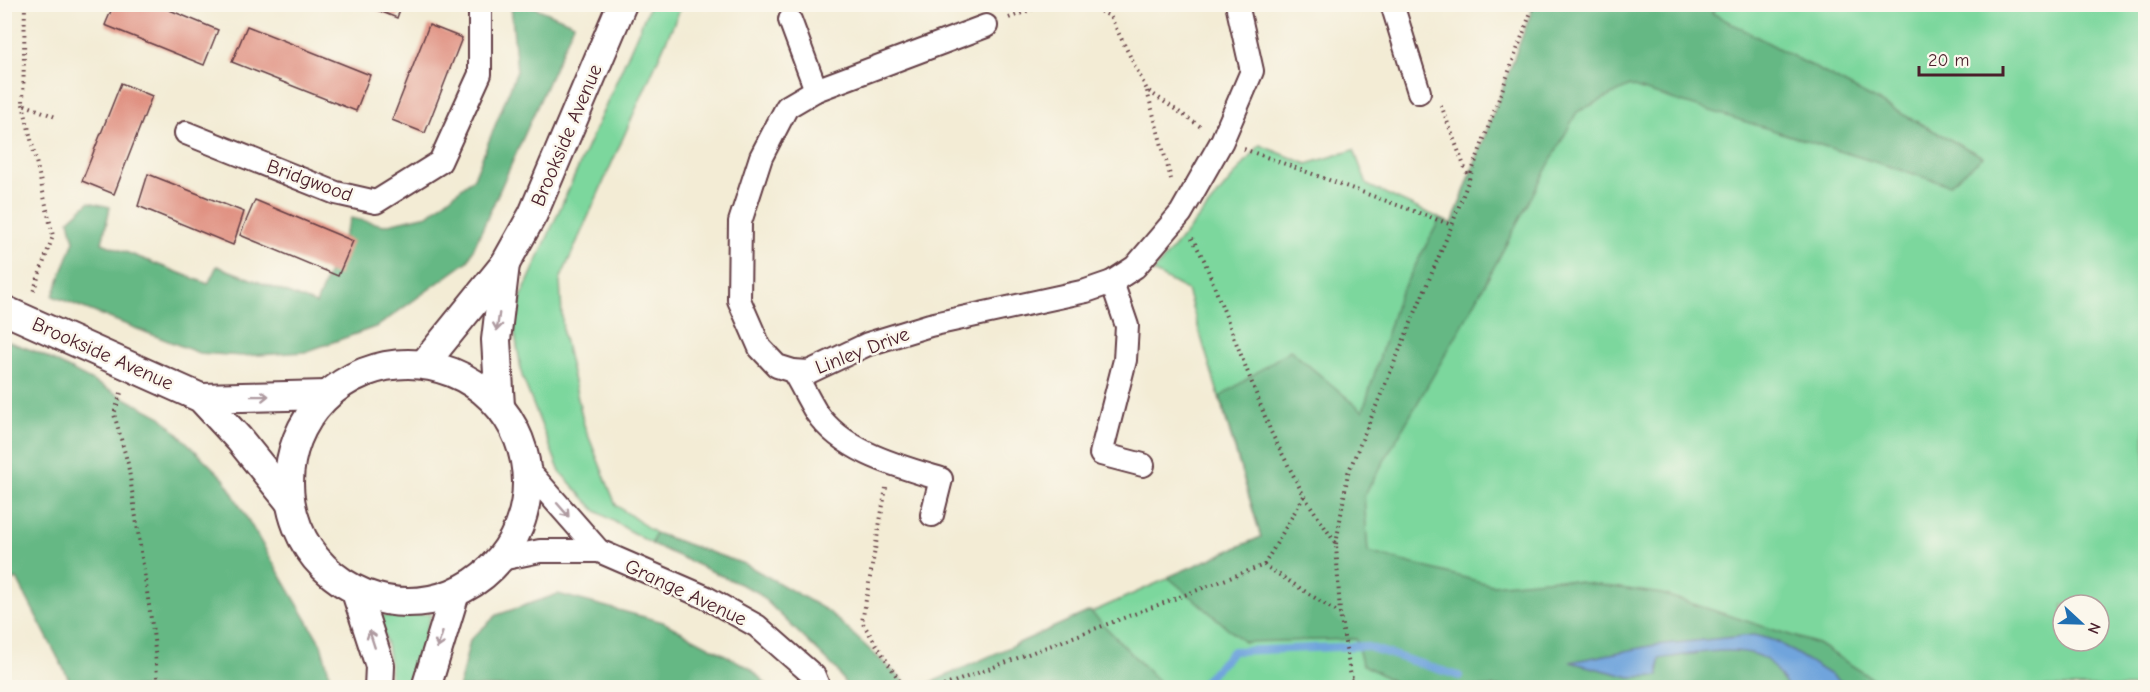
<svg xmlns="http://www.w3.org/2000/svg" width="2150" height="692" font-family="'Comic Neue',sans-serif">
  <rect width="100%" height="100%" fill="#fbf7ec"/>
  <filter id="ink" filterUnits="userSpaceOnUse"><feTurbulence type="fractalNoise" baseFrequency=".0167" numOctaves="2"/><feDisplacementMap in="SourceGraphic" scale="12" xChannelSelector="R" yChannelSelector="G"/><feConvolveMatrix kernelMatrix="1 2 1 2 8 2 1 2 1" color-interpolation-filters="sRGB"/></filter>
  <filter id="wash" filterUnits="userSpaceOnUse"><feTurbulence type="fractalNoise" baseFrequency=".008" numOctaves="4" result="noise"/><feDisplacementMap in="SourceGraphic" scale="24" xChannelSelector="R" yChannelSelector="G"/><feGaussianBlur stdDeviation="1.35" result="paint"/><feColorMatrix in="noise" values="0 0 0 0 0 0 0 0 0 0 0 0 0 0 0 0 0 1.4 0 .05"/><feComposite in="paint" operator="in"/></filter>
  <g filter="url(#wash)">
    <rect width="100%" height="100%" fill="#f3ecd5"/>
    <g fill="#7cd79d" stroke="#637b64" stroke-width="1.5" fill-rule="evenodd">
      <polygon points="650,5 682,5 560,280 563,334 584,425 616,505 655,533 652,544 596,511 560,472 522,376 514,327 521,297"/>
      <path d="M1534 5H2145V687L921 688 1261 537 1187 290 1153 272 1260 145 1307 164 1354 150 1367 185 1452 224ZM2063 605H2099V641H2063Z"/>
      <path d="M431 614 411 687H390C391 663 388 638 377 616Z"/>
    </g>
    <g fill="#65b884" stroke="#586c58" stroke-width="1.5">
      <polygon points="511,5 529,5 574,24 468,261 378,326 305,352 243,356 199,353 53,296 74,241 69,220 89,202 110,207 102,243 208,284 217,266 316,304 351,218 384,225 428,215 474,178 517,71"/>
      <polygon points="1534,5 1718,5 1712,13 1983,157 1949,185 1630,86 1577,112 1471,310 1364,496 1368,552 1492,585 1556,579 1662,594 1818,644 1886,687 1403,687 1362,664 1356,639 1244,642 1168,577 1261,537 1220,397 1290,350 1363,411 1398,298 1440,219 1452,224"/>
      <polygon points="4,340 37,352 161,417 224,479 321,644 333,687 73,687 17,579 5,583"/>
      <polygon points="655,533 747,565 828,611 910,687 847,687 837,670 757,592 652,544"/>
      <polygon points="558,594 663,622 750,668 769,687 459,687 470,640 497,615"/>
      <polygon points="1090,611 1164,687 921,687"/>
    </g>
    <path fill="#6fa4dc" stroke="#5c6284" stroke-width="1.5" d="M1754 635 1776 641 1850 687H1788C1781 679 1774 665 1765 659 1742 643 1684 655 1659 659V676L1630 677 1570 662 1655 645Z"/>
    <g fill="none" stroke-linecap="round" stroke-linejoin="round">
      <polyline stroke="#6fa4dc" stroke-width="8" points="1198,688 1233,651 1365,646 1459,676"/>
    </g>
    <g id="blocks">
      <g fill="#df8d7e">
        <polygon points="114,4 155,4 218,30 204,65 105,25"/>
        <polygon points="362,4 402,4 397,18"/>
        <polygon points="429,25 462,38 425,133 392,120"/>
        <polygon points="247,26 370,75 356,111 232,62"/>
        <polygon points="121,83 152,96 114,194 82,181"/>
        <polygon points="148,174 244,212 233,245 138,206"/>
        <polygon points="255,200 353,241 338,276 240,235"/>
      </g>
    </g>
  </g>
  <g filter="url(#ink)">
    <use href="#blocks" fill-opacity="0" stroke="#633e44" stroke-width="1.5"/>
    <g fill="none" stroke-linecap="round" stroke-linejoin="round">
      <g stroke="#633e44" stroke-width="26">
        <g id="minor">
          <polyline points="1392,4 1419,92"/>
          <polyline points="790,20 816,90"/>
          <polyline points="986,26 816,90 787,107 761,157 740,222 739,300 760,348 777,366 793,371 809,372 868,344 930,325 1086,291 1112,282 1135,267 1181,213 1222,141 1252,71 1237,4"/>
          <polyline points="186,133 336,193 376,202 440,162 480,74 480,4"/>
          <polyline points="1112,282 1127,326 1125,360 1101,454 1143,465"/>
          <path d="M793 371C801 384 808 399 816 412 843 452 898 466 941 479L932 515"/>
          <polyline points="527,469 599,551"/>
          <polyline points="501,559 540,551 599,551 705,597 757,626 814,676 819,688"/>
        </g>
      </g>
      <g stroke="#633e44" stroke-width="32">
        <g id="tertiary">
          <polyline points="4,310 201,398 239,439 289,501"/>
          <circle cx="408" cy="483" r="119"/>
          <polyline points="424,364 505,264 533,214 622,4"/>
          <polyline points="201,398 327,395"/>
          <polyline points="500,406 496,340 505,264"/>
          <polyline points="356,592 380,666 379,688"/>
          <polyline points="426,688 455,593"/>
        </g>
      </g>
      <g stroke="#633e44" stroke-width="4" stroke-dasharray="1.5 4.5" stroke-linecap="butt">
        <polyline points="25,4 23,104 58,118"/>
        <polyline points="1084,4 1110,16 1147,90 1201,127"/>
        <polyline points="1110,4 1110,16"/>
        <polyline points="1009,18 1046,4"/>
        <polyline points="1147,91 1171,179"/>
        <polyline points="23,104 53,236 33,292"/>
        <polyline points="1441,105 1469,179"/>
        <polyline points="1244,149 1452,225"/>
        <polyline points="1192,238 1204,260 1271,432 1304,496 1336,544 1340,614 1351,677 1365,688"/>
        <polyline points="121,393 114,414 128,464 154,639 158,688"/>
        <polyline points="886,488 862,622 904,688"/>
        <polyline points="1336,544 1348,473 1452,225 1534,4"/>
        <polyline points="1264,565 1304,496"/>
        <polyline points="938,688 1264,565 1340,614"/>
      </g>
      <use href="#minor" stroke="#fff" stroke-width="22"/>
      <use href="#tertiary" stroke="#fff" stroke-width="28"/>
    </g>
    <defs><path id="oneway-shaft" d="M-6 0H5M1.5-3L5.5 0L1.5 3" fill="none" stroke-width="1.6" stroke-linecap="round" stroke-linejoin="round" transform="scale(1.5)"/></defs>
    <g stroke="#ae9aa0">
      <use href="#oneway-shaft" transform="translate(498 322) rotate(98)"/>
      <use href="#oneway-shaft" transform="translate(260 396) rotate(-1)"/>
      <use href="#oneway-shaft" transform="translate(563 510) rotate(49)"/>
      <use href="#oneway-shaft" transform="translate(372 639) rotate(-108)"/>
      <use href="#oneway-shaft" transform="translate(440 640) rotate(108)"/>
    </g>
  </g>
  <g text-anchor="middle" stroke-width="5" stroke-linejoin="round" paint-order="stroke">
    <g font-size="20" fill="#4a1f2b" stroke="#fbf7ec">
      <text transform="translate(566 135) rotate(-67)" y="7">Brookside Avenue</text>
      <text transform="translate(310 180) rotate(20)" y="7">Bridgwood</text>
      <text transform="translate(862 350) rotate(-21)" y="7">Linley Drive</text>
      <text transform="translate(103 353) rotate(24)" y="7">Brookside Avenue</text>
      <text transform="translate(686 592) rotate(25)" y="7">Grange Avenue</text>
    </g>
  </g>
  <rect width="2150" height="692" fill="none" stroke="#fbf7ec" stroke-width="24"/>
  <g transform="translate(2081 623) rotate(112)"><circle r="28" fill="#fbf7ec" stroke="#b4a19f" stroke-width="1.5"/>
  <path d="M0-4.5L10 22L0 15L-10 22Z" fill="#1f6fb2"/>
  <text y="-9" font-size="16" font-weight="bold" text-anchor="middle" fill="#4a1f2b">N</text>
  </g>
  <path d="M1919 66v9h84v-9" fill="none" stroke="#4a1f2b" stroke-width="3"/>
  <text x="1928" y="66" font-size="18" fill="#4a1f2b" stroke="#fbf7ec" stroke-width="4.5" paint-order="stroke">20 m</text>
</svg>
